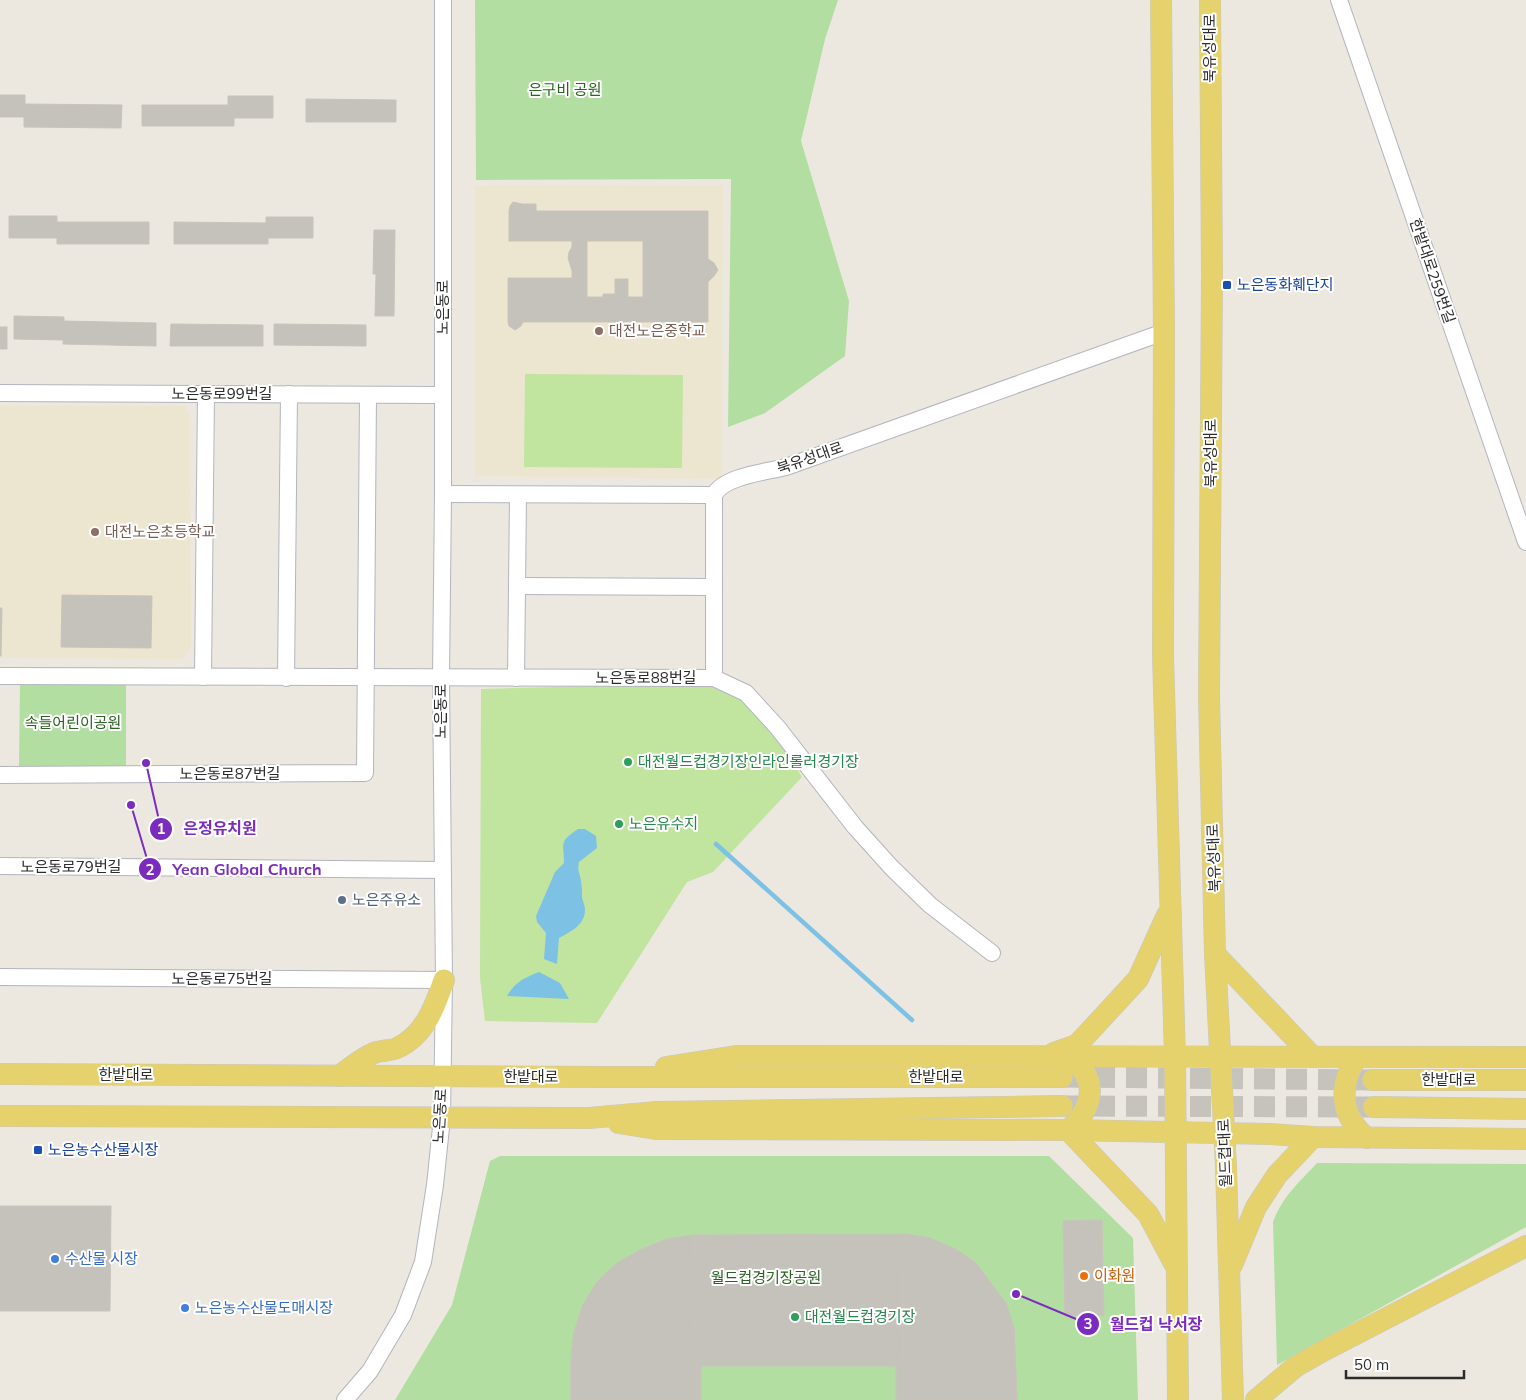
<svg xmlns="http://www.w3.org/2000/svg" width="1526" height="1400" font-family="Mulish,'Noto Sans KR',sans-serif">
  <rect width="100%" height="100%" fill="#ece8e0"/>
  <g fill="#ece6d1">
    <polygon points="723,185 722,479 475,476 475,186"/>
    <polygon points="0,406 185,406 190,416 191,648 182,659 0,658"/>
  </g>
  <g fill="#b2dea2">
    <polygon points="475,0 838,0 825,39 801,141 849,301 845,356 765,413 728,427 731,179 476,180"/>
    <polygon points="20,681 126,681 126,766 19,766"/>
    <polygon points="500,1156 1049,1156 1133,1238 1138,1400 395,1400 452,1305 490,1161"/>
    <path d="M1317 1163 1526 1164V1227L1277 1365 1273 1222C1284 1194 1298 1184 1317 1163Z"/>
  </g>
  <g fill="#c1e49f">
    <polygon points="525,374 683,375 682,468 524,467"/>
    <polygon points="703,683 747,703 777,736 802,777 713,872 687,882 597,1023 485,1021 480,978 481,689"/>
  </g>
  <g fill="#7dc1e5">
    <path d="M578 829H585L596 836 597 848 579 862C577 871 580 873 581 881 582 887 582 892 582 898 583 901 585 906 585 910 585 925 570 932 559 938L557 964 544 959 546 933 537 922 536 916 555 872 564 863C564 842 558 843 578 829Z"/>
    <path d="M539 972 560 983 569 999 507 996C515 982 524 978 539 972Z"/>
  </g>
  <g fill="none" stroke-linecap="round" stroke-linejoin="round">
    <polyline stroke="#7dc1e5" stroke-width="4.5" points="716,844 912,1020"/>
  </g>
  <g fill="#c5c2bb" stroke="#c8c4ba" fill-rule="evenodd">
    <polygon points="0,95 25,95 25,104 122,105 121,128 24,127 24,117 0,117"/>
    <polygon points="228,96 273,96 273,118 234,118 234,126 142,126 142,105 228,105"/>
    <polygon points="306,99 396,100 396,122 306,122"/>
    <path d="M513 202 522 204H536V211H708V259L714 263 718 270 714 276 708 282V322H523L521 326 515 330 509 326 508 322V278H572V271L568 258 569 252 572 247V241H509V211L510 206ZM587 241H643V297H628V279H615V294H603V297H587Z"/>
    <polygon points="9,216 57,216 57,222 149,222 149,244 57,244 57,238 9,238"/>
    <polygon points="266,217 313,217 313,238 268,238 268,244 174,244 174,222 266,223"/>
    <polygon points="374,230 395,230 394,316 375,316 376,274 373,274"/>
    <polygon points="14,316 64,317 64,321 156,323 156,346 63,344 63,340 14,339"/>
    <polygon points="171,324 263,325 263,346 170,346"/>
    <polygon points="274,324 366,325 366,346 274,345"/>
    <rect x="0" y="327" width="7" height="22"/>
    <polygon points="62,595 152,596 151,648 61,647"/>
    <polygon points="0,608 2,608 1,656 0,656"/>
    <polygon points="0,1206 111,1206 110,1311 0,1311"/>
    <polygon points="1102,1220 1104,1315 1065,1316 1063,1221"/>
    <polygon points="904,1234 930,1238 955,1249 975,1262 1006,1303 1014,1328 1017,1400 896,1400 896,1366 701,1366 701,1400 571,1400 571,1359 574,1332 583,1305 597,1282 617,1263 640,1250 667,1239 695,1235"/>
    <polygon points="904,1234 930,1238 955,1249 975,1262 1006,1303 1014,1328 1017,1400 903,1400"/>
    <polygon points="695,1235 694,1400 571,1400 571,1359 574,1332 583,1305 597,1282 617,1263 640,1250 667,1239"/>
  </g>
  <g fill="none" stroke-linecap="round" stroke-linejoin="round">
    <g stroke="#c6c2bc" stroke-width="21" stroke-dasharray="21 11" stroke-linecap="butt">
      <polyline points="1062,1077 1373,1080"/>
      <polyline points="1062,1106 1374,1107"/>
    </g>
    <g stroke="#b3b5be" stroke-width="18">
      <g id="minor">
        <polyline points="1339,0 1526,542"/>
        <polyline points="0,393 443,395"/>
        <polyline points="443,494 714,495 714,678"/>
        <path d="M714 495C724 476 766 472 786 467L1164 332"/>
        <polyline points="517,586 714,587"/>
        <polyline points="0,676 714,678 746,693 778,728 855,827 891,867 930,905 992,953"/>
        <polyline points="203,677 206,394"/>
        <polyline points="286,678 289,394"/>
        <polyline points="516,678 518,495"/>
        <polyline points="0,775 365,773 368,395"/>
        <polyline points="0,866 442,870"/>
        <polyline points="0,977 444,980"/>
        <polyline points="345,1400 370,1371 403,1315 423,1262 435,1185 442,1118 444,980 441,678 443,494 443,0"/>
      </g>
    </g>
    <g stroke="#c8c8c8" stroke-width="22">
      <g id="major">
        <polyline points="1161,0 1164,332 1163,656 1175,1057 1178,1400"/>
        <polyline points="1210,0 1212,275 1209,696 1215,954 1226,1167 1233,1400"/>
        <polyline points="1215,954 1313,1057"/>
        <polyline points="1054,1053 1077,1045 1138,979 1167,915"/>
        <path d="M1060 1057C1065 1059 1073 1061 1078 1065 1100 1086 1088 1114 1068 1130L1148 1214 1174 1263"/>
        <path d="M1357 1057C1338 1086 1340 1116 1367 1138"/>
        <polyline points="666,1067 736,1056 1526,1057"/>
        <polyline points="0,1074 602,1077 1062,1077"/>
        <path d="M339 1076C350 1068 362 1058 374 1053 381 1050 390 1051 397 1048 424 1036 435 1007 444 980"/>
        <polyline points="1373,1080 1526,1080"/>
        <polyline points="1374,1107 1526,1109"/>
        <polyline points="0,1116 589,1118 657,1112 1062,1106"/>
        <polyline points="619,1123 656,1129 1068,1130 1270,1134 1313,1137 1526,1139"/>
        <polyline points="1232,1265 1256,1207 1277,1175 1313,1137"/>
        <polyline points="1256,1400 1295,1367 1323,1351 1526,1246"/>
      </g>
    </g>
    <use href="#minor" stroke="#fff" stroke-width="16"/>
    <use href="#major" stroke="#e5d26d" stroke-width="21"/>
  </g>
  <g fill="#1a4fb4" stroke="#fff" stroke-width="2">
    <rect x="1222" y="280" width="10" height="10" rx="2.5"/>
    <rect x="33" y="1145" width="10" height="10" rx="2.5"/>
  </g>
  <g fill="#8d6e63" stroke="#fff" stroke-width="2">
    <circle cx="599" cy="331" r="5"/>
    <circle cx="95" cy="532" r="5"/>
  </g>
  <g fill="#2e9e5b" stroke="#fff" stroke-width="2">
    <circle cx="628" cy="762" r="5"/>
    <circle cx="619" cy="824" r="5"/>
    <circle cx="795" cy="1317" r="5"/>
  </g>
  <circle fill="#5c6f8a" stroke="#fff" stroke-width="2" cx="342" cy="900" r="5"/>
  <g fill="#3f7fe0" stroke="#fff" stroke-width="2">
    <circle cx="55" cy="1259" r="5"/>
    <circle cx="185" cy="1308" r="5"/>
  </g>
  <circle fill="#e8710a" stroke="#fff" stroke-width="2" cx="1084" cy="1276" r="5"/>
  <g text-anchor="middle" stroke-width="4" stroke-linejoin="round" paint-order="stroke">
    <g font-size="15" fill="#2c2c2c" stroke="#fff">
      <text transform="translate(1210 48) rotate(-90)" y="5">북유성대로</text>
      <text transform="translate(1432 271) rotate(71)" y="5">한밭대로259번길</text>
      <text transform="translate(443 307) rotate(-90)" y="5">노은동로</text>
      <text x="222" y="399">노은동로99번길</text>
      <text transform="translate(1211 453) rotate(-90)" y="5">북유성대로</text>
      <text transform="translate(810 458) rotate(-19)" y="5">북유성대로</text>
      <text x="646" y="683">노은동로88번길</text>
      <text transform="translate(441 711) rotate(-90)" y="5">노은동로</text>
      <text x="230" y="779">노은동로87번길</text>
      <text transform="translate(1214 858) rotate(-92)" y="5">북유성대로</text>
      <text x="71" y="872">노은동로79번길</text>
      <text x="222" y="984">노은동로75번길</text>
      <text x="126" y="1080">한밭대로</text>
      <text x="531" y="1082">한밭대로</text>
      <text x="936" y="1082">한밭대로</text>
      <text x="1449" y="1085">한밭대로</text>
      <text transform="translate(440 1116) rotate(-87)" y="5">노은동로</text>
      <text transform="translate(1225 1153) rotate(-92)" y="5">월드컵대로</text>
    </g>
    <g font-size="15" fill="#2a6421" stroke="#fff">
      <text x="565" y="95">은구비 공원</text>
      <text x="73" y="728">속들어린이공원</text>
      <text x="766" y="1283">월드컵경기장공원</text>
    </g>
    <g font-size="15" fill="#164399" stroke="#fff" text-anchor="start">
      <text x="1237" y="290">노은동화훼단지</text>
      <text x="48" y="1155">노은농수산물시장</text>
    </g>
    <g font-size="15" fill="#785e54" stroke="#fff" text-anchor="start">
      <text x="609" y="336">대전노은중학교</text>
      <text x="105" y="537">대전노은초등학교</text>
    </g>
    <g font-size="15" fill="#27864d" stroke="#fff" text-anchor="start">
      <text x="638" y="767">대전월드컵경기장인라인롤러경기장</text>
      <text x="629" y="829">노은유수지</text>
      <text x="805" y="1322">대전월드컵경기장</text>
    </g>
    <g font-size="15" fill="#4e5e75" stroke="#fff" text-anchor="start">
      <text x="352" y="905">노은주유소</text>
    </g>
    <g font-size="15" fill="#366cbe" stroke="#fff" text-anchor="start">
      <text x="65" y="1264">수산물 시장</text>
      <text x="195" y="1313">노은농수산물도매시장</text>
    </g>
    <g font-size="15" fill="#c56008" stroke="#fff" text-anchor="start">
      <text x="1094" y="1281">이화원</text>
    </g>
  </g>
  <path fill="none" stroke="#7b2cbf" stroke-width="2" d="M146 763L161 829M131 805L150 869M1016 1294L1088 1324"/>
  <g fill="#7b2cbf" stroke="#fff" stroke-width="2">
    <circle cx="146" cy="763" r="5"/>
    <circle cx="131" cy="805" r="5"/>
    <circle cx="1016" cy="1294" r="5"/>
    <circle cx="161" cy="829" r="12"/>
    <circle cx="150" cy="869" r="12"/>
    <circle cx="1088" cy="1324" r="12"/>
  </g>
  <g font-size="15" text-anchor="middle" font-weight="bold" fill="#fff">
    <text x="161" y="834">1</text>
    <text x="150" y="875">2</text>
    <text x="1088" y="1329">3</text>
  </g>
  <g font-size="16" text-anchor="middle" font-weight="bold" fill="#7b2cbf" stroke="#fff" stroke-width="4" stroke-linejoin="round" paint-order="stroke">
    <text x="220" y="834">은정유치원</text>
    <text x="247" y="875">Yean Global Church</text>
    <text x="1156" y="1330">월드컵 낙서장</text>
  </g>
  <path d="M1346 1370v8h118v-8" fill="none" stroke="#2c2c2c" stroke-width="2.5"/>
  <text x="1354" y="1370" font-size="15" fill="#2c2c2c" stroke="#ffffff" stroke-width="4" paint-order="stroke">50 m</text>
</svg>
